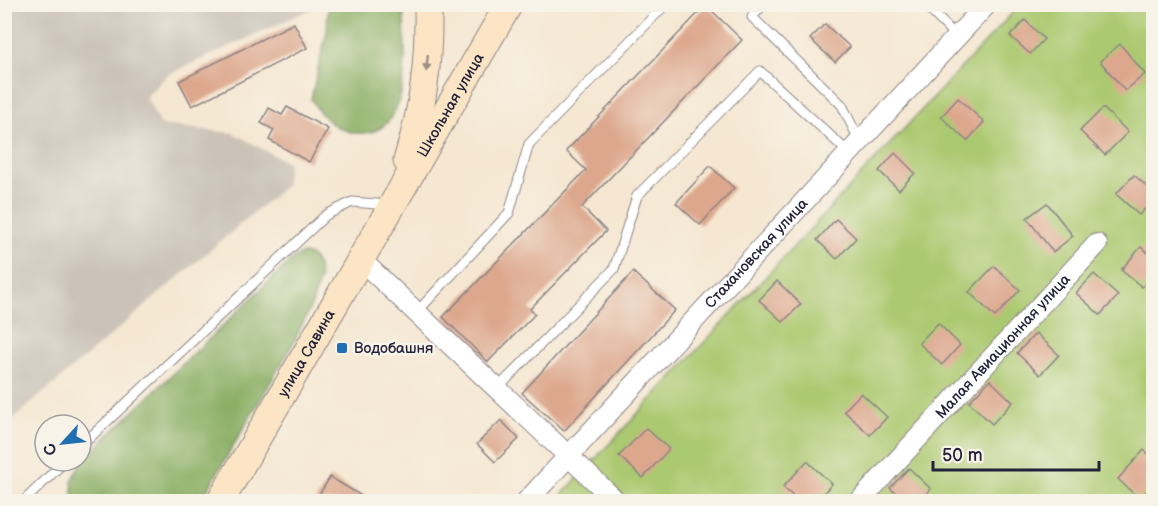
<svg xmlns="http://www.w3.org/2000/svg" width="1158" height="506" font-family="'Balsamiq Sans',sans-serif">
  <rect width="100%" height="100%" fill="#f7f3e8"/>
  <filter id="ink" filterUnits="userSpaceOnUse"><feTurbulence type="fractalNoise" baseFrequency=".0167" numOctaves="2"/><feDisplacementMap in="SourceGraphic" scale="12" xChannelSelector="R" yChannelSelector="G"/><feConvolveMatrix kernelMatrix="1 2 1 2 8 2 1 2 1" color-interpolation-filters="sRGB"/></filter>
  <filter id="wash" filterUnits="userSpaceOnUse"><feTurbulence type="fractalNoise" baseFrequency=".008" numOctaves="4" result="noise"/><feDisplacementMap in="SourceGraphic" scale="24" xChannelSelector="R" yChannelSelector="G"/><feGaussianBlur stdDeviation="1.35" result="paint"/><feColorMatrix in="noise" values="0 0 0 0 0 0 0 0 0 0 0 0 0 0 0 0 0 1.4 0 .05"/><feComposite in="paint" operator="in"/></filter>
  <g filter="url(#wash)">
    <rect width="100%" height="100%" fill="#f5e7d1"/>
    <polygon fill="#cbc3b8" points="5,4 320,5 167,75 146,97 160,125 233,133 288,163 285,186 5,426"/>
    <polygon fill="#abc970" stroke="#667656" stroke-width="1.5" points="1020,5 1153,5 1153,501 555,502"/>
    <g fill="#88ad62" stroke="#55684e" stroke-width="1.5">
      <path d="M328 5H403C405 43 415 138 357 133 335 131 321 117 311 99L327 31Z"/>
      <polygon points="301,254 311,255 318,266 320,278 312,304 293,344 201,501 74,501 72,481 83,460 289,262"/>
    </g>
    <g id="blocks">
      <g fill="#dda78d">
        <polygon points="706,5 742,40 582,207 606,231 530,309 535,314 488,362 443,317 586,170 566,151"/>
        <polygon points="1025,20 1044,39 1030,54 1010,36"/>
        <polygon points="294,23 307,48 192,106 179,81"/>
        <polygon points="825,24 850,47 835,62 810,39"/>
        <polygon points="1120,44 1145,74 1125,91 1100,61"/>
        <polygon points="958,98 984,122 967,141 941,117"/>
        <polygon points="287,107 328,129 309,162 269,140 274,130 261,123 269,108 282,115"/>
        <polygon points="1103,108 1128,132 1105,155 1080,131"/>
        <polygon points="895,153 915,173 899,190 879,171"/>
        <polygon points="710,166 734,188 700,225 676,203"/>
        <polygon points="1134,175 1154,193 1154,200 1139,215 1116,194"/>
        <polygon points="1047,203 1073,236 1053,252 1027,218"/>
        <polygon points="836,219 856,238 837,259 817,240"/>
        <polygon points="1141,247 1154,258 1154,274 1142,287 1121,270"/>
        <polygon points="994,266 1020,290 995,317 969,292"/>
        <polygon points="633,272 675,310 564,431 522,393"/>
        <polygon points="1094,274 1118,296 1100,315 1076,293"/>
        <polygon points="777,281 801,304 783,322 759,300"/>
        <polygon points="938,323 960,345 942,365 919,343"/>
        <polygon points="1036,333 1059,355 1040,375 1017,353"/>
        <polygon points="990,380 1013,402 992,424 969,402"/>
        <polygon points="861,393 887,417 870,435 844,411"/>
        <polygon points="501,420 519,439 495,462 477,444"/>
        <polygon points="646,428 669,449 643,478 619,456"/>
        <polygon points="1144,450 1154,459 1154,484 1139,499 1118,479"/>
        <polygon points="807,461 832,484 816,501 798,501 783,487"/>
        <polygon points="909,468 931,489 919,501 904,501 890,488"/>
        <polygon points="330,477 370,501 315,501"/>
      </g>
    </g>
  </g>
  <g filter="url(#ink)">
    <use href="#blocks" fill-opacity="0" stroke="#8c8486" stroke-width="1.5"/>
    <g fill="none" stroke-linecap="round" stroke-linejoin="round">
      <g stroke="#8c8486" stroke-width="11">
        <g id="lane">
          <polyline points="764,4 752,17 842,105 859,140"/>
          <polyline points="924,4 957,37"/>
          <polyline points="416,313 509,213 529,144 666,4"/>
          <polyline points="497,389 614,269 637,196 760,71 848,152"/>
          <polyline points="81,446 326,215 352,202 389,205"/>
          <polyline points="23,502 65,461"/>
        </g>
      </g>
      <g stroke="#8c8486" stroke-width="22">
        <g id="street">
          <polyline points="362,261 617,502"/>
          <path id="s1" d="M526 502 987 4"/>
          <path id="s2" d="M859 502 1097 244"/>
        </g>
      </g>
      <g stroke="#8c8486" stroke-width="29">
        <g id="secondary">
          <path d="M407 161C424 105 429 63 428 4"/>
          <path id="s3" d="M220 502 509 4"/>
        </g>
      </g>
      <use href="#lane" stroke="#fff" stroke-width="9"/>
      <use href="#street" stroke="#fff" stroke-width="20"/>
      <use href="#secondary" stroke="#fce5c4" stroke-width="27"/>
    </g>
    <defs><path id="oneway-solid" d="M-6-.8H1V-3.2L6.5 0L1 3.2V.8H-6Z" transform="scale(1.5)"/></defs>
    <use fill="#9a8d86" href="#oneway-solid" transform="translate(427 63) rotate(96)"/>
  </g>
  <rect fill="#1f6fb2" stroke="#f7f3e8" stroke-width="2" x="336" y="342" width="12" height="12" rx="3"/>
  <g text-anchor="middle" stroke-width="5" stroke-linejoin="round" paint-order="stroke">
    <g font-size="15" fill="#22223b" stroke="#f7f3e8">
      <text dy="5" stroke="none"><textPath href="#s3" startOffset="459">Школьная улица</textPath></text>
      <text dy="5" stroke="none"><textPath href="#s1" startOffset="339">Стахановская улица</textPath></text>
      <text dy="5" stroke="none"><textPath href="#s2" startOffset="212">Малая Авиационная улица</textPath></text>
      <text dy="5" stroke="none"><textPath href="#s3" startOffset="172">улица Савина</textPath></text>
    </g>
    <g font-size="15" fill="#22223b" stroke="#f7f3e8" text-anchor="start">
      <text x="354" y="353">Водобашня</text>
    </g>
  </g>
  <rect width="1158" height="506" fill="none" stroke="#f7f3e8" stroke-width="24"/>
  <g transform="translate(63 443) rotate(243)"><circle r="28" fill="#f7f3e8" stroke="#a29fa3" stroke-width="1.5"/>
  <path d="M0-4.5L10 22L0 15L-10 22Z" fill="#1f6fb2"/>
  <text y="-9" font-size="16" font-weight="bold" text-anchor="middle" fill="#22223b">С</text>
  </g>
  <path d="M933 461v9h166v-9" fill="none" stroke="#22223b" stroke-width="3"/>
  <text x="942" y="461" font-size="18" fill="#22223b" stroke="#f7f3e8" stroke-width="4.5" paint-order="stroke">50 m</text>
</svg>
